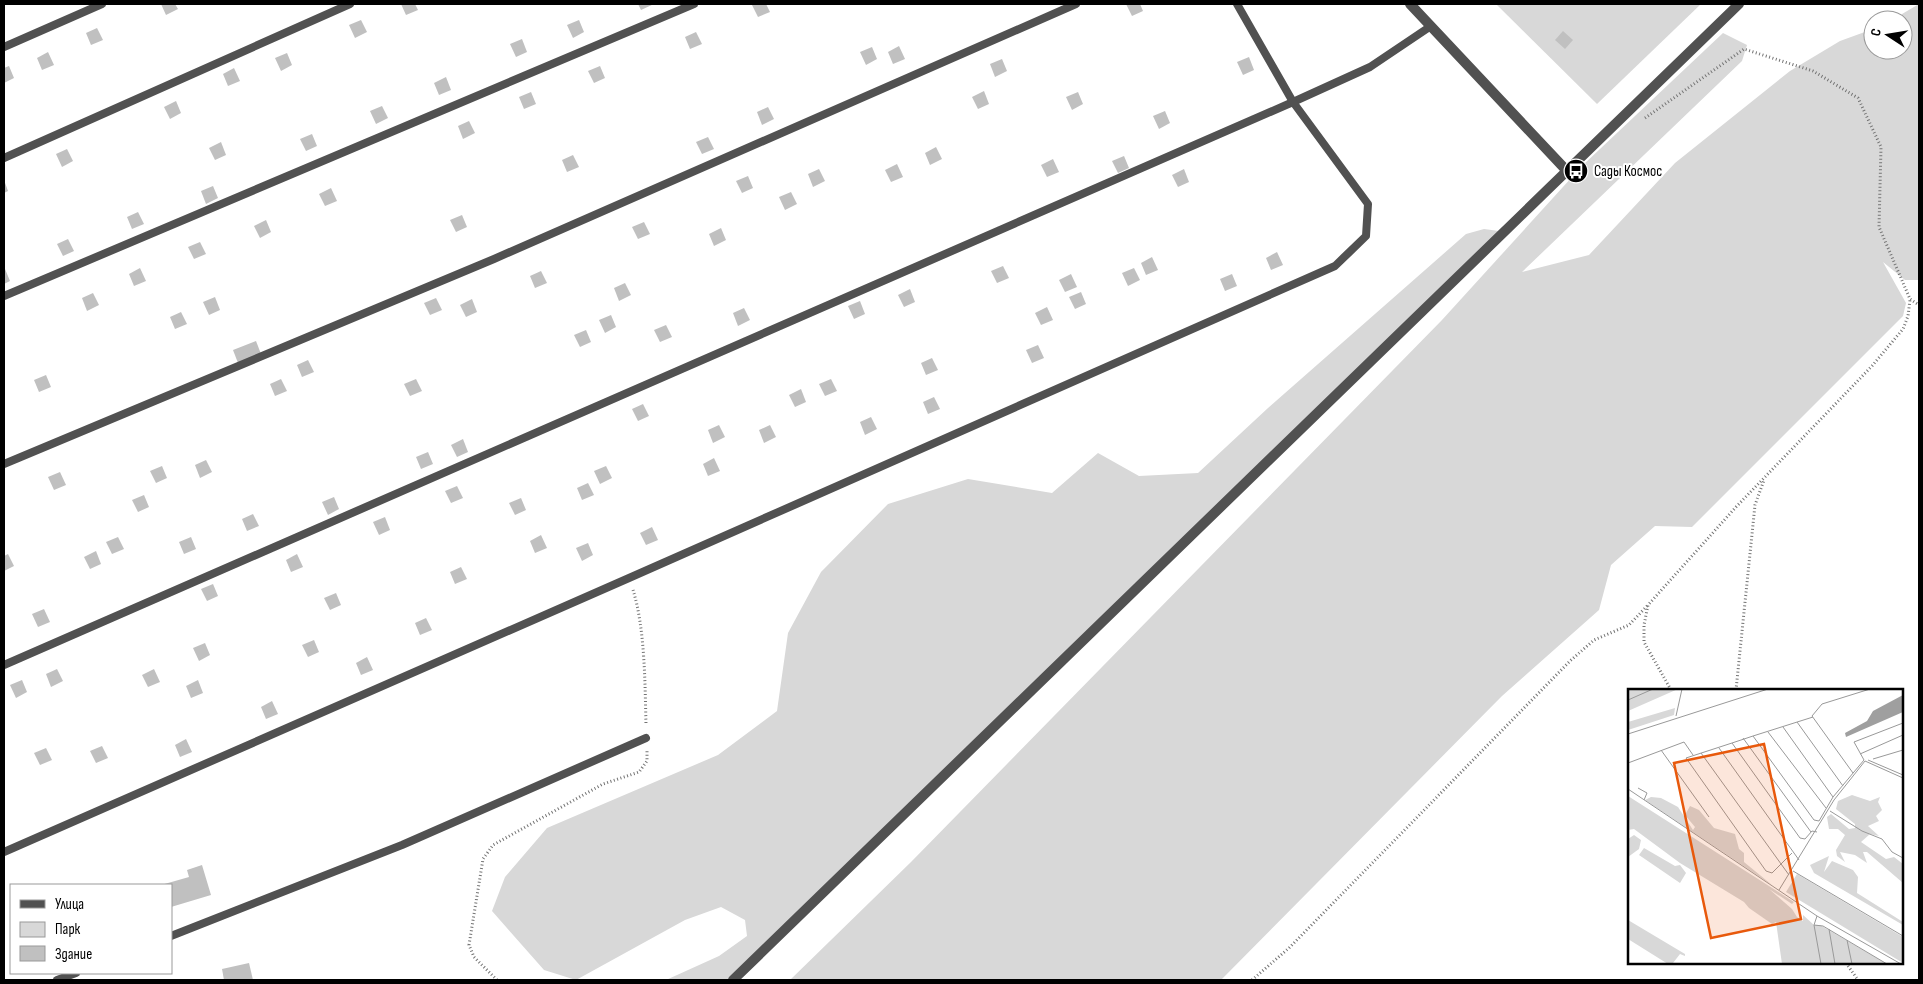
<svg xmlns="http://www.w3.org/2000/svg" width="1923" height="984" font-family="'Sofia Sans Condensed',sans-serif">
  <rect width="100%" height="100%" fill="#fff"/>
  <g fill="#d8d8d8">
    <polygon points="1496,4 1701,4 1597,104"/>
    <polygon points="1919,4 1919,280 1905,280 1883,262 1906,303 1903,316 1692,527 1655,526 1611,565 1599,610 1502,696 1221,980 790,980 911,862 1442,320 1583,165 1723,33 1747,45 1742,61 1522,272 1589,255 1675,163 1790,71 1840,41 1873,29 1873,50 1903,50 1903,20 1899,20 1902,14"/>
    <polygon points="1484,229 1499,231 730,980 666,980 719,956 747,936 745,920 721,907 685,920 576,980 544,970 492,911 505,877 547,828 718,755 777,711 788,633 821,572 888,504 968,479 1052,493 1098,453 1139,476 1198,473 1268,408 1466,234"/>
  </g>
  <g fill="#c0c0c0">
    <polygon points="161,4 175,4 178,9 166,15"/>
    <polygon points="401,4 415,4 418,10 406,15"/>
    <polygon points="638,4 654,4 641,10"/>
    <polygon points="754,4 766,4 770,12 758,17 752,5"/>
    <polygon points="1126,4 1140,4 1143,11 1132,16"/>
    <polygon points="361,20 367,32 355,38 349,25"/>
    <polygon points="579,20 584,32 573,38 567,25"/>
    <polygon points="97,28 103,40 91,45 86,33"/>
    <polygon points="1563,31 1573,40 1565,49 1555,40"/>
    <polygon points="696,32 702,44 690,49 685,37"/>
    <polygon points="522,39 527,52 516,57 510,44"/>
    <polygon points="899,46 905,59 893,64 888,52"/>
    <polygon points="872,47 877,59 866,65 860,52"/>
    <polygon points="48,52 54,65 42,70 37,58"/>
    <polygon points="287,53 292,65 281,71 275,58"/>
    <polygon points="1249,57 1254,70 1243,75 1237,62"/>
    <polygon points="1002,59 1007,71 995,77 990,64"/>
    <polygon points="9,66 14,78 4,83 4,68"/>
    <polygon points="600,66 605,78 594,83 588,71"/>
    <polygon points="234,68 240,81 228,86 223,74"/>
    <polygon points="446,77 451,90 439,95 434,83"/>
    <polygon points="984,91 989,104 978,109 972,97"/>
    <polygon points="531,92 536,104 524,109 519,97"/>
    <polygon points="1078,92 1083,104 1072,110 1066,97"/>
    <polygon points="176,101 181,113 170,119 164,107"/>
    <polygon points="382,106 388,118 376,124 370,111"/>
    <polygon points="768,107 774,119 762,125 757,112"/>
    <polygon points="1165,111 1170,123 1159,129 1153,116"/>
    <polygon points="469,121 475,133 463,139 458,126"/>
    <polygon points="312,134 317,146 306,151 300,139"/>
    <polygon points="708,137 714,149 702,154 696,142"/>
    <polygon points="221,142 226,155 215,160 209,148"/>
    <polygon points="936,147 942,159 930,165 925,153"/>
    <polygon points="67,149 73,161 62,167 56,154"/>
    <polygon points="573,155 579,167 567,172 562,160"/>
    <polygon points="1124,156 1129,168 1118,173 1112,161"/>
    <polygon points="1053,159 1059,172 1047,177 1041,165"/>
    <polygon points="897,164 903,177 891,182 885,170"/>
    <polygon points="819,169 825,181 813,187 808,174"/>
    <polygon points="1184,169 1189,182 1178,187 1172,175"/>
    <polygon points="748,176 753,188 742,193 736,181"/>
    <polygon points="4,180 8,191 4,193"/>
    <polygon points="213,186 218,198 206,204 201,191"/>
    <polygon points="331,188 337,201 325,206 319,194"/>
    <polygon points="791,192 797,204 785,210 779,197"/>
    <polygon points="138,212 144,224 132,229 127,217"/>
    <polygon points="462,215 467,227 456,232 450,220"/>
    <polygon points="266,220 271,232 260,238 254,226"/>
    <polygon points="644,222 650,234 638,239 632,227"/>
    <polygon points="721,228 726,240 714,246 709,234"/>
    <polygon points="68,239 74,251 63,256 57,244"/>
    <polygon points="200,242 206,254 194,259 188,247"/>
    <polygon points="1277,252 1283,265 1271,270 1266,258"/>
    <polygon points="1152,257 1158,270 1146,275 1141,263"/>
    <polygon points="1003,266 1009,278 997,283 991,271"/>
    <polygon points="140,268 146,281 134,286 129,274"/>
    <polygon points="1134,268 1140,280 1128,286 1122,273"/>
    <polygon points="4,269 5,269 10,281 4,284"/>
    <polygon points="541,271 547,283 535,288 530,276"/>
    <polygon points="1071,274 1077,287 1065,292 1059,280"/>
    <polygon points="1232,274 1237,286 1225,291 1220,279"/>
    <polygon points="625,283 631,295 619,301 614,288"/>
    <polygon points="910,289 915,302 904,307 898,295"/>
    <polygon points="1081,292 1086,304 1075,309 1069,297"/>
    <polygon points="93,293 99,305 87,311 82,298"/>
    <polygon points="215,297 220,310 209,315 203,302"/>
    <polygon points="436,298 442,310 430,315 424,303"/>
    <polygon points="472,299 477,312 466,317 460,305"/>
    <polygon points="860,301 865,314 854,319 848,306"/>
    <polygon points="1047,307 1053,320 1041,325 1035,313"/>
    <polygon points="744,308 750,320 738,326 733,313"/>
    <polygon points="181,312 187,324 175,329 170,317"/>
    <polygon points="611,315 616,327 605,333 599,320"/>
    <polygon points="666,325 672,337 660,342 654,330"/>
    <polygon points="586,330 591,342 580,347 574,335"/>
    <polygon points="256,341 261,354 238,363 233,350"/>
    <polygon points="1038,345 1044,358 1032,363 1026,350"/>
    <polygon points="932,358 938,370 926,375 921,363"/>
    <polygon points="308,360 314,372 302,377 297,365"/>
    <polygon points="46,375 51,387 39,392 34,380"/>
    <polygon points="281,379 287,391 275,396 270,384"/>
    <polygon points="416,379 422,391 410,396 404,384"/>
    <polygon points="831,379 837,391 825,396 819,384"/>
    <polygon points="801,389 806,402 795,407 789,395"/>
    <polygon points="934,397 940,409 928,414 923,402"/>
    <polygon points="643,404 649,416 638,421 632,409"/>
    <polygon points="871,417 877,429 865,435 860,422"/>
    <polygon points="719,425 725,437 713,443 708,430"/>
    <polygon points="770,425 776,437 764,443 759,430"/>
    <polygon points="463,439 468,452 457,457 451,445"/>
    <polygon points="428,452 433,464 421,469 416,457"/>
    <polygon points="714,458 720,471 708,476 703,464"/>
    <polygon points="206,460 212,472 200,478 195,465"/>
    <polygon points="162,466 167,478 156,483 150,471"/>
    <polygon points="606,466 612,478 600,484 594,471"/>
    <polygon points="60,472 66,485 54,490 48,477"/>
    <polygon points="588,483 594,495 582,500 577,488"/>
    <polygon points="457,486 463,498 451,503 445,491"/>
    <polygon points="144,495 149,507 138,512 132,500"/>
    <polygon points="334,497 339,509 328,515 322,502"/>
    <polygon points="521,498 526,510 515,515 509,503"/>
    <polygon points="253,514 259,526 247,531 242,519"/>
    <polygon points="385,517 390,530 379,535 373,522"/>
    <polygon points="652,527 658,540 646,545 640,533"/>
    <polygon points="541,535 547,548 535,553 530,541"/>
    <polygon points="118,537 124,549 112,554 106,542"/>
    <polygon points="191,537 196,549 184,554 179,542"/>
    <polygon points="588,543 593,555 582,561 576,548"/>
    <polygon points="96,551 101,564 90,569 84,557"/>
    <polygon points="8,554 14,566 4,571 4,556"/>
    <polygon points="297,554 303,567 291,572 286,560"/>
    <polygon points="461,567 467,579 455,584 450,572"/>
    <polygon points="213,584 218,596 207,601 201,589"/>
    <polygon points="336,593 341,605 330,610 324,598"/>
    <polygon points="44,609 50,622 38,627 32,614"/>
    <polygon points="426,618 432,630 420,635 415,623"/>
    <polygon points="314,640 319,652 308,657 302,645"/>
    <polygon points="205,643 210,655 199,661 193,648"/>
    <polygon points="367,657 373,670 361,675 356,663"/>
    <polygon points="57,669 63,681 51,687 46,674"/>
    <polygon points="154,669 160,682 148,687 142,675"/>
    <polygon points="22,680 27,692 16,698 10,685"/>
    <polygon points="198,680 203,693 191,698 186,686"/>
    <polygon points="272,701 278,714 266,719 261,707"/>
    <polygon points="186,739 192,752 180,757 175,745"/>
    <polygon points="102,746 108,758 96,763 90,751"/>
    <polygon points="46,748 52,760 40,765 34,753"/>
    <polygon points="202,865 211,895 171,907 171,885 161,885 189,877 187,870"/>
    <polygon points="249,963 253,980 224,980 222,969"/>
  </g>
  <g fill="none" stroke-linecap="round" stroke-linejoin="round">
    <g stroke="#737373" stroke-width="3" stroke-dasharray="1 2.5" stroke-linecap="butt">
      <polyline points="1645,118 1744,49 1813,71 1858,98 1881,147 1879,227 1910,299 1919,305"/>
      <path d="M633 590C645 628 645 684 646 725"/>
      <polyline points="1671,690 1644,642 1644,625 1648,605 1736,507 1872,366 1903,329 1908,316 1910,300"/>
      <polyline points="1736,690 1755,505 1764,480"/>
      <polyline points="1846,963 1858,980"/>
      <polyline points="497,980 474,957 469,945 483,859 493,845 603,784 639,772 647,761 647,751"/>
      <polyline points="1252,980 1289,948 1570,661 1594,640 1629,625 1648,605"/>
    </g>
    <g stroke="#515151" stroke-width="8">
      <polyline points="4,47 102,4"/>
      <polyline points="4,158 350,4"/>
      <polyline points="4,296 694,4"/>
      <polyline points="4,464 494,259 1076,4"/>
      <polyline points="4,665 1293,102 1370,67 1431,26"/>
      <polyline points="4,852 629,578 1335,266 1366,236 1368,204 1293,102 1237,4"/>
      <polyline points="171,936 402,845 646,738"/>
      <polyline points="57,980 76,973"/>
    </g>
    <g stroke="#515151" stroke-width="10">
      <polyline points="1410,4 1567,171"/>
      <polyline points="733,980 1739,4"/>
    </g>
  </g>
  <defs>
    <g id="bus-disc" transform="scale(1.25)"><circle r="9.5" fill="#000" stroke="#fff"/><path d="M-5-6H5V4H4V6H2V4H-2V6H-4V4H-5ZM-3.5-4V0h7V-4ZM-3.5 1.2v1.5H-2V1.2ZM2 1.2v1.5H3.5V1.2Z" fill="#fff"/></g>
  </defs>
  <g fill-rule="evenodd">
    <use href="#bus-disc" x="1576" y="171"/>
  </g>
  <g text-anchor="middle" stroke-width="4" stroke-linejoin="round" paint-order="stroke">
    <g font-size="15" fill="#000" stroke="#fff" text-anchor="start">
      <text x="1594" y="176">Сады Космос</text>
    </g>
  </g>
  <g transform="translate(1628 689)">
    <rect width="275" height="275" fill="#fff"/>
    <path d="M0 0H50L0 22ZM47 19 46 26 0 41V33ZM224 106 242 112 252 108 250 113 254 121 248 127 251 132 240 137 251 147 242 145 233 153 258 170 266 168 275 175V194L239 163H235L239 174 227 166 212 163 217 173 209 167 208 161 217 146 210 140H201L199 128 203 125 221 140 227 139V135L208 120 210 112ZM0 107 166 213 164 215 141 200 164 220 169 228 175 232V226L186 236H192L259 275H154L148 233 144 235 121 219 116 213 52 174 6 140 0 141ZM23 108 33 109 50 118 65 141 67 138 57 126 62 117 71 121 86 139 107 145 111 160 116 164V173L144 196 17 111ZM6 146 13 151 11 160 0 168V150ZM16 159 47 177 52 176 58 184 52 194 11 166ZM201 167 196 183 204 172 225 181 230 188 229 204 275 233V236L186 184 182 176ZM169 185 275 248V274L158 203ZM0 231 57 265V267L52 265 45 274 40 275 0 250Z" fill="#d8d8d8"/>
    <path d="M275 6V23L218 48 217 44 239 32 245 22Z" fill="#9f9f9f"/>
    <path fill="none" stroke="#999" stroke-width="1" d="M0 11 25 0M48 27 54 0M185 28 125 47 186 131 191 132 205 108 236 71M169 33 215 97M155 38 205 108M140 43 198 119M0 45 140 0M115 49 183 143M104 54 125 47M91 59 171 171M33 61 81 128M73 64 161 186M232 65 275 46M245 70 275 61M236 71 226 53 275 34M240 71 275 86M0 74 56 53 65 66M225 84 184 27 194 15 242 0M10 99 19 104 16 111M0 100 189 227 273 275M202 122 234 142 254 150 264 163 275 169M164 164 144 184 138 182 58 69 104 54 172 149 177 150 184 142 189 143M165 182 275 247M151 201 206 111 237 72 275 89M189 227 186 236 193 275M186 236 195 237 259 275M201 240 207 275M219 251 224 275"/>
    <path fill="#e8590c" fill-opacity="0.15" stroke="#e8590c" stroke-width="2.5" d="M136 55 173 230 83 249 46 74Z"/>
    <rect width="275" height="275" fill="none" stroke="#000" stroke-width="2.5"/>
  </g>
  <rect width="1923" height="984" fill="none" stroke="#000000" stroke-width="10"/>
  <rect x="10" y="884" width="162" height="90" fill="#ffffff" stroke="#999999"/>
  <rect x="20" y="900" width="25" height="8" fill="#515151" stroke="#999999"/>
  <text x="55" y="909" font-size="15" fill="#000000">Улица</text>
  <rect x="20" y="922" width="25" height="15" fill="#d8d8d8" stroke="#999999"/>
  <text x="55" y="934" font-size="15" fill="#000000">Парк</text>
  <rect x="20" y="946" width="25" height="15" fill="#c0c0c0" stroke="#999999"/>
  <text x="55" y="959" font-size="15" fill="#000000">Здание</text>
  <g transform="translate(1888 35) rotate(282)"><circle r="24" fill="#ffffff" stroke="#999999"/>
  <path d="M0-4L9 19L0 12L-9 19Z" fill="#000000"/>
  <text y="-8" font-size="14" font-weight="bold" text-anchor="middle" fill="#000000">С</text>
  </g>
</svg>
